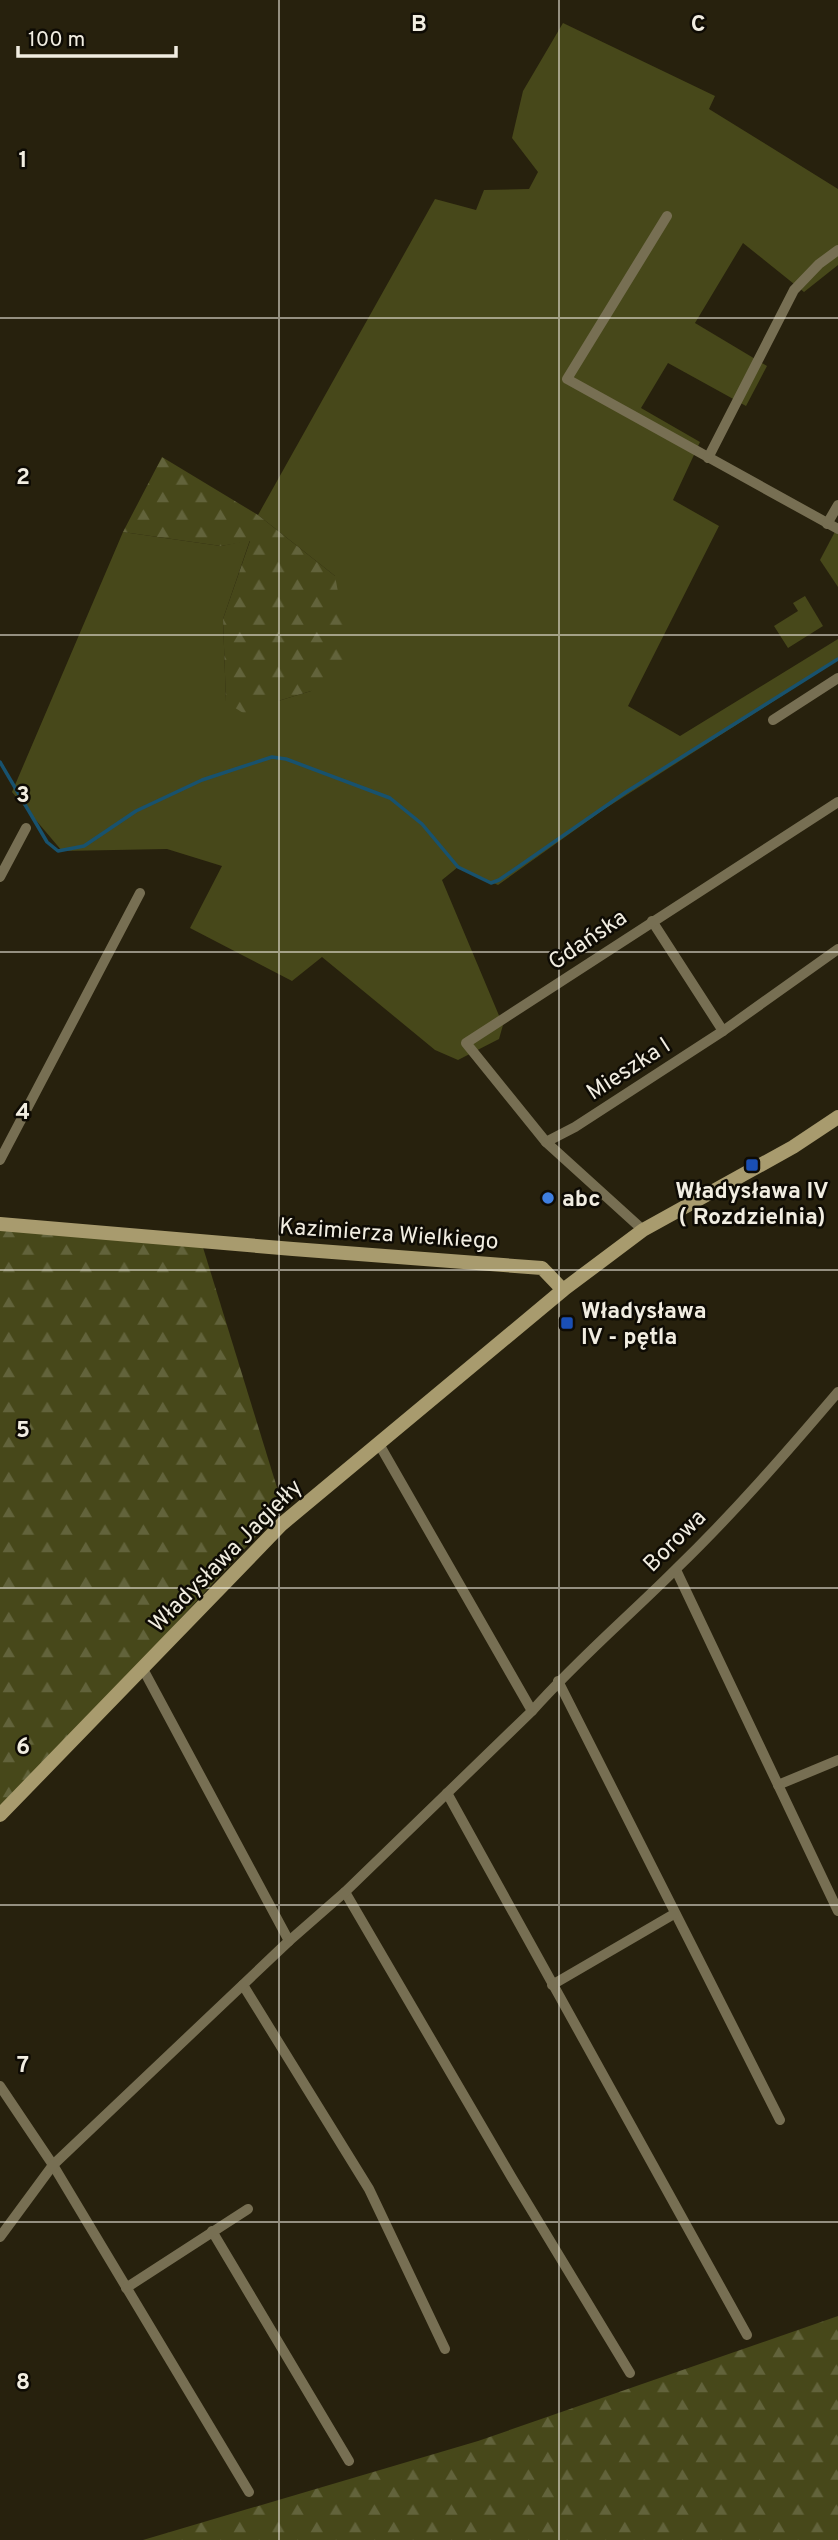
<svg xmlns="http://www.w3.org/2000/svg" width="838" height="2540" font-family="Overpass,sans-serif">
  <defs>
    <pattern id="forest-firs" width="22" height="20" patternUnits="userSpaceOnUse" patternTransform="scale(1.75)"><rect width="22" height="20" fill="#47481a"/><path d="M5 1l3.5 6h-7zM16 11l3.5 6h-7z" fill="#62633b"/></pattern>
  </defs>
  <rect width="100%" height="100%" fill="#27210d"/>
  <g fill="#47481a">
    <polygon points="563,23 715,96 709,109 838,189 838,265 804,292 743,243 695,323 767,366 746,406 668,363 641,408 700,442 673,500 719,526 628,706 680,736 838,639 838,660 603,810 498,885 458,867 442,880 503,1025 499,1039 458,1060 435,1050 322,957 292,981 190,928 222,866 167,849 62,851 12,792 123,532 221,546 250,540 223,619 226,701 278,701 311,691 335,576 258,515 435,199 476,210 484,190 529,189 538,172 512,138 523,91"/>
    <polygon points="838,526 838,587 820,560"/>
    <polygon points="805,596 823,626 788,648 774,626 798,611 793,603"/>
  </g>
  <g fill="url(#forest-firs)">
    <polygon points="162,457 258,515 335,576 351,661 311,691 278,701 254,720 226,702 223,619 250,541 221,546 123,532"/>
    <polygon points="0,1224 201,1241 283,1507 0,1815"/>
    <polygon points="838,2316 838,2540 143,2540 478,2441"/>
  </g>
  <g fill="none" stroke-linecap="round" stroke-linejoin="round">
    <polyline stroke="#18526e" stroke-width="3.5" points="0,762 47,842 58,851 84,846 136,811 202,780 272,757 286,759 390,798 422,824 458,867 491,883 499,880 626,792 838,659"/>
    <g stroke="#776f53" stroke-width="10">
      <polyline points="667,216 567,379 838,529"/>
      <polyline points="708,458 794,290 819,264 838,250"/>
      <polyline points="827,524 838,505"/>
      <polyline points="773,720 838,678"/>
      <polyline points="0,877 26,828"/>
      <polyline points="652,921 723,1031"/>
      <polyline points="546,1142 466,1043 838,802"/>
      <polyline points="0,1160 140,893"/>
      <polyline points="643,1230 546,1142 575,1127 723,1031 838,949"/>
      <polyline points="379,1444 532,1711"/>
      <polyline points="676,1570 838,1911"/>
      <polyline points="143,1669 289,1941"/>
      <polyline points="558,1681 780,2120"/>
      <polyline points="778,1785 838,1760"/>
      <polyline points="447,1793 747,2335"/>
      <polyline points="345,1892 512,2178 630,2373"/>
      <polyline points="243,1985 369,2189 445,2349"/>
      <polyline points="552,1985 674,1914"/>
      <polyline points="0,2086 53,2165 249,2492"/>
      <polyline points="212,2231 349,2461"/>
      <path d="M0 2237 53 2165 289 1941 345 1892 532 1711C577 1660 628 1617 676 1569 734 1513 786 1453 838 1392"/>
      <polyline points="126,2288 248,2209"/>
    </g>
    <g stroke="#a89b6e" stroke-width="14">
      <polyline points="0,1224 293,1249 542,1268 563,1290"/>
      <polyline points="0,1815 282,1524 563,1290 643,1230 793,1147 838,1117"/>
    </g>
  </g>
  <path fill="none" stroke="#f1ede1" stroke-width="2" stroke-opacity="0.55" d="M279 0V2540M559 0V2540M0 318H838M0 635H838M0 952H838M0 1270H838M0 1588H838M0 1905H838M0 2222H838"/>
  <g fill="#1a4fb4" stroke="#0e0b04" stroke-width="2.5">
    <rect x="745" y="1158" width="14" height="14" rx="3.5"/>
    <rect x="560" y="1316" width="14" height="14" rx="3.5"/>
  </g>
  <circle fill="#3f7fe0" stroke="#0e0b04" stroke-width="2.5" cx="548" cy="1198" r="7"/>
  <g text-anchor="middle" stroke-width="5" stroke-linejoin="round" paint-order="stroke">
    <g font-size="23" fill="#f1ede1" stroke="#0e0b04">
      <text transform="translate(587 939) rotate(-34)" y="8">Gdańska</text>
      <text transform="translate(628 1068) rotate(-33)" y="8">Mieszka I</text>
      <text transform="translate(389 1233) rotate(4)" y="8">Kazimierza Wielkiego</text>
      <text transform="translate(674 1540) rotate(-45)" y="8">Borowa</text>
      <text transform="translate(225 1555) rotate(-45)" y="8">Władysława Jagiełły</text>
    </g>
    <g font-size="23" font-weight="bold" fill="#f1ede1" stroke="#0e0b04" text-anchor="start">
      <text x="752" y="1198" text-anchor="middle">Władysława IV<tspan x="752" dy="26">( Rozdzielnia)</tspan></text>
      <text x="562" y="1206">abc</text>
      <text x="581" y="1318">Władysława<tspan x="581" dy="26">IV - pętla</tspan></text>
    </g>
  </g>
  <g font-size="23" text-anchor="middle" font-weight="bold" fill="#f1ede1" stroke="#0e0b04" stroke-width="5" stroke-linejoin="round" paint-order="stroke">
    <text x="419" y="31">B</text>
    <text x="698" y="31">C</text>
    <text x="23" y="167">1</text>
    <text x="23" y="484">2</text>
    <text x="23" y="802">3</text>
    <text x="23" y="1119">4</text>
    <text x="23" y="1437">5</text>
    <text x="23" y="1754">6</text>
    <text x="23" y="2072">7</text>
    <text x="23" y="2389">8</text>
  </g>
  <path d="M18 46v10h158v-10" fill="none" stroke="#f1ede1" stroke-width="3.5"/>
  <text x="28" y="46" font-size="21" fill="#f1ede1" stroke="#0e0b04" stroke-width="5" paint-order="stroke">100 m</text>
</svg>
